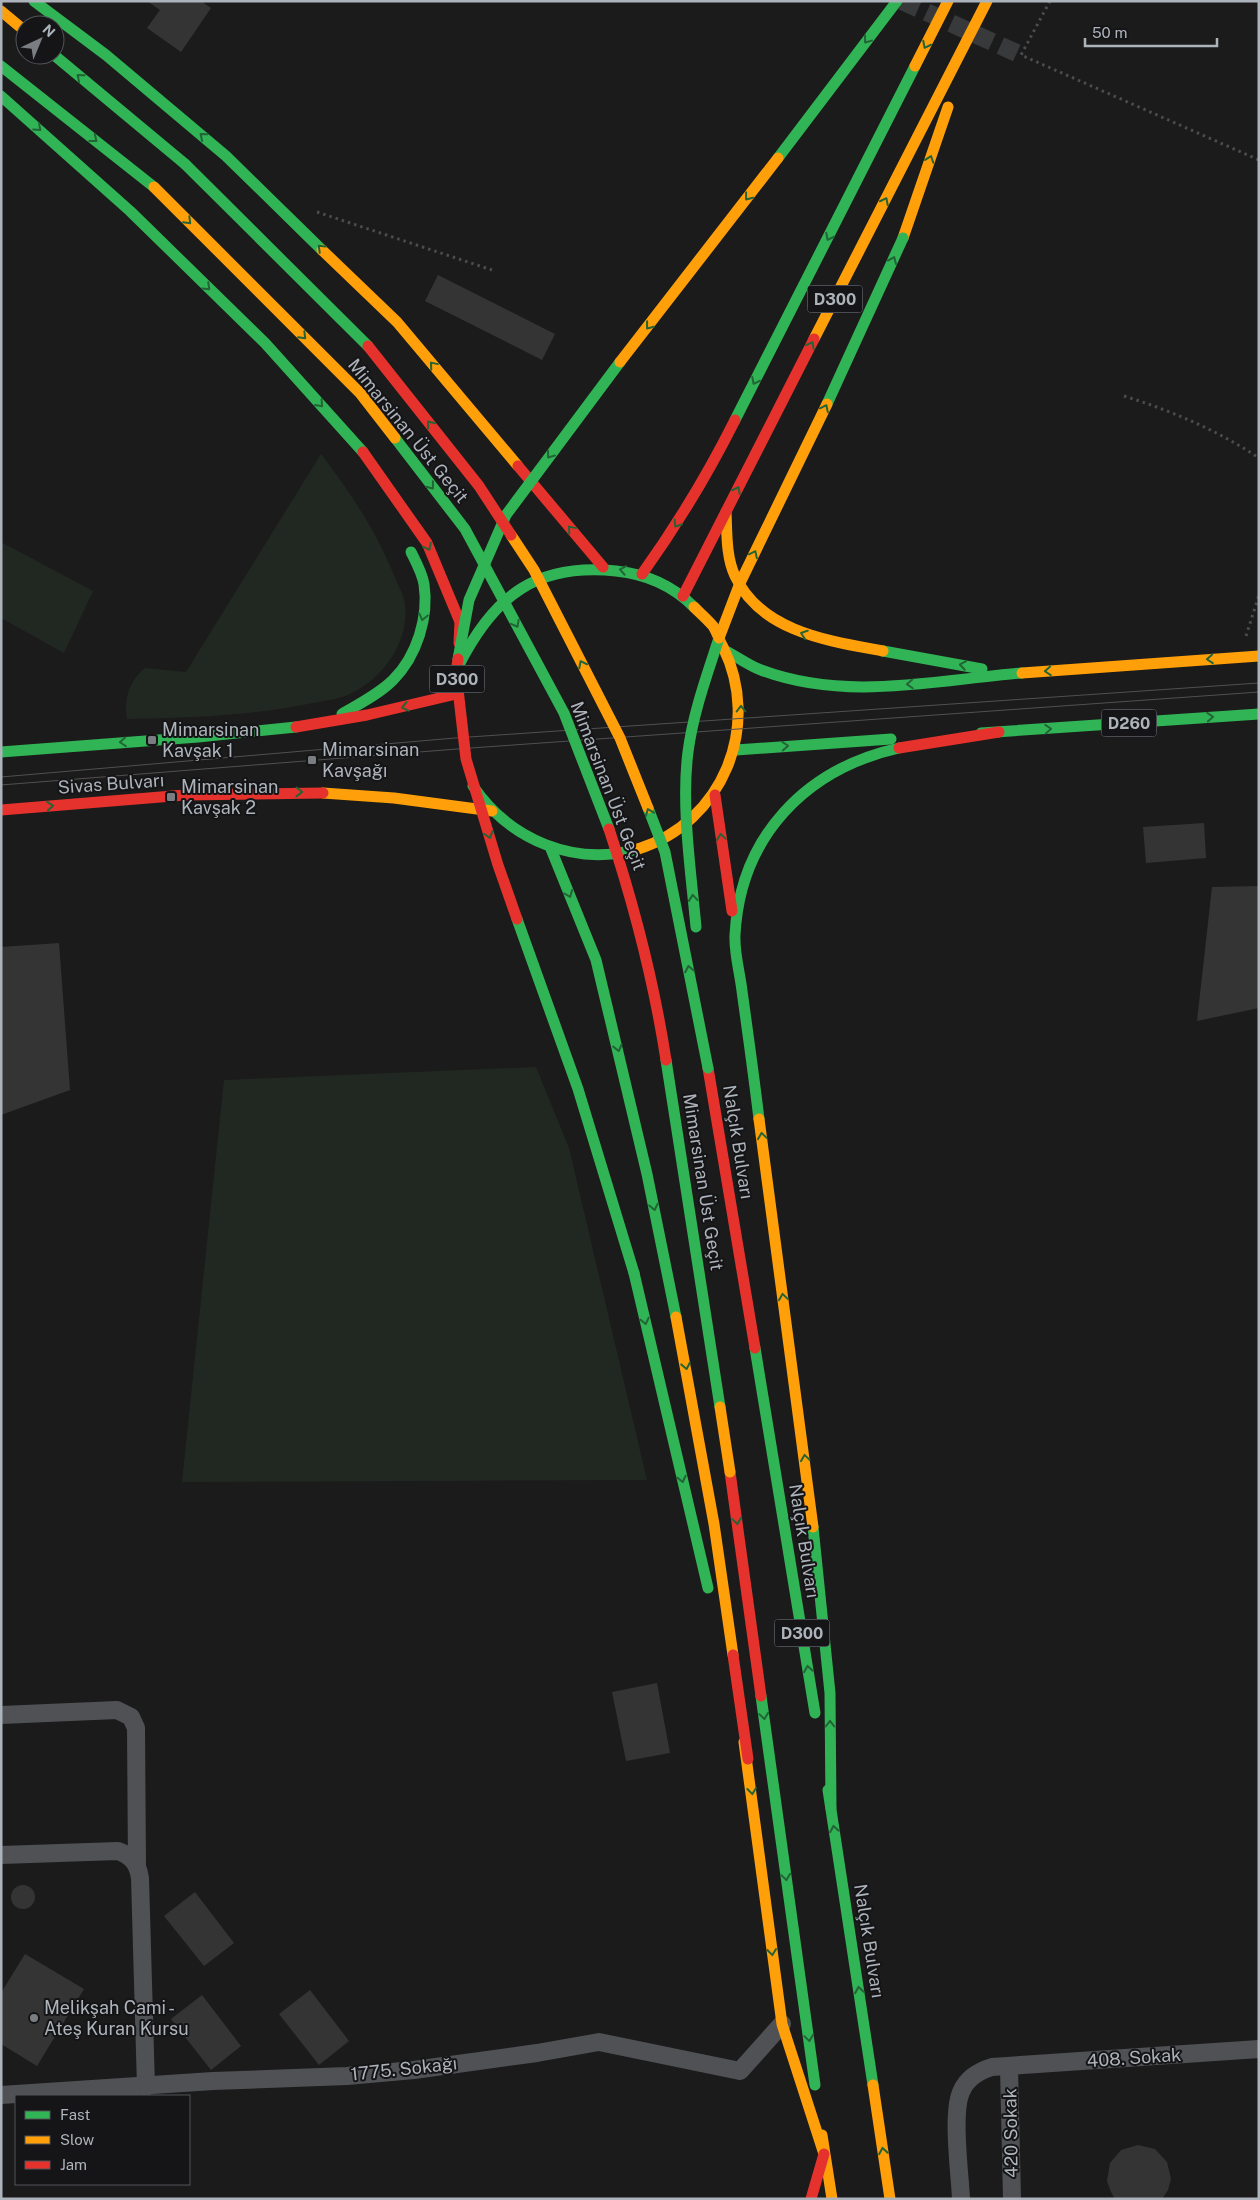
<svg xmlns="http://www.w3.org/2000/svg" width="1260" height="2200" font-family="'Public Sans',sans-serif">
  <rect width="100%" height="100%" fill="#1b1b1b"/>
  <g fill="#212821">
    <path d="M321 454C351 493 378 534 396 580 399 588 405 597 405 605 409 642 384 677 352 693 338 700 322 701 308 704 248 716 187 718 127 719 124 698 129 681 145 668L186 672Z"/>
    <polygon points="1,542 93,591 64,653 1,618"/>
    <polygon points="536,1067 569,1148 647,1480 182,1482 224,1080"/>
  </g>
  <g fill="#343435">
    <polygon points="147,1 201,1 211,8 181,52 147,28 160,10"/>
    <polygon points="438,275 555,334 542,360 425,301"/>
    <polygon points="1204,823 1206,858 1146,863 1143,827"/>
    <polygon points="1259,886 1259,1008 1197,1021 1212,887"/>
    <polygon points="59,943 70,1090 1,1115 1,947"/>
    <polygon points="657,1683 670,1753 626,1761 612,1692"/>
    <circle cx="23" cy="1897" r="12"/>
    <polygon points="195,1892 234,1943 204,1966 164,1916"/>
    <polygon points="25,1954 84,1989 37,2066 1,2044 1,1993"/>
    <polygon points="310,1990 349,2041 319,2065 279,2014"/>
    <polygon points="202,1995 241,2046 211,2070 171,2019"/>
    <polygon points="1138,2145 1155,2149 1167,2162 1171,2179 1168,2190 1162,2199 1115,2199 1111,2192 1107,2181 1110,2163 1121,2150"/>
  </g>
  <g fill="none" stroke-linecap="round" stroke-linejoin="round">
    <polyline stroke="#38393b" stroke-width="18" stroke-dasharray="18 9" stroke-linecap="butt" points="902,1 1021,55"/>
    <g stroke="#4b4c4f" stroke-width="3" stroke-dasharray="2.5 4" stroke-linecap="butt">
      <polyline points="1050,1 1021,55 1259,160"/>
      <polyline points="317,212 492,270"/>
      <path d="M1124 396C1172 411 1217 430 1259 458"/>
      <polyline points="1246,636 1259,595"/>
    </g>
    <g stroke="#4f5154" stroke-width="18">
      <polyline points="1,1715 117,1710 131,1717 136,1728 137,1865"/>
      <path d="M1 1855 118 1851C132 1856 138 1864 140 1878L146 2087"/>
      <polyline points="1009,2067 1012,2199"/>
      <polyline points="1,2095 213,2081 347,2076 414,2070 537,2053 599,2042 740,2071 782,2024"/>
      <path d="M961 2199C960 2174 951 2110 962 2090 968 2077 979 2071 992 2067L1259 2049"/>
    </g>
    <g stroke="#30b455" stroke-width="11">
      <polyline points="34,1 106,55 226,156 322,250"/>
      <polyline points="54,55 185,164"/>
      <polyline points="1,66 154,187"/>
      <polyline points="1,96 130,211 265,343 363,452"/>
      <polyline points="778,158 897,1"/>
      <polyline points="735,420 915,66"/>
      <polyline points="883,651 982,669"/>
      <path d="M728 652C739 658 750 666 761 670 846 702 936 680 1022 673"/>
      <path d="M460 663C495 595 537 563 616 571 646 574 672 585 694 607"/>
      <path d="M342 714C359 704 379 694 393 680 417 656 429 617 424 584 422 573 416 562 411 552"/>
      <polyline points="981,733 1259,714"/>
      <polyline points="736,750 891,739"/>
      <polyline points="1,752 198,737 296,727"/>
      <path d="M473 786C510 840 574 867 638 849"/>
      <polyline points="551,849 596,960 647,1174 676,1317"/>
      <path d="M759 1119C754 1077 748 1034 742 991 740 973 734 953 735 935 740 837 805 769 899 748"/>
      <polyline points="634,1273 708,1588"/>
      <polyline points="755,1348 815,1713"/>
      <polyline points="813,1527 830,1693 831,1808"/>
      <polyline points="761,1696 815,2085"/>
      <polyline points="828,1790 873,2085"/>
    </g>
    <g stroke="#ff9f0a" stroke-width="11">
      <polyline points="1,11 25,31"/>
      <polyline points="915,66 948,1"/>
      <polyline points="903,238 948,107"/>
      <polyline points="322,250 397,322 518,466"/>
      <polyline points="814,339 987,1"/>
      <path d="M726 512C727 533 726 557 735 576 761 632 829 641 883 651"/>
      <polyline points="1022,673 1259,656"/>
      <polyline points="323,793 394,798 492,811"/>
      <path d="M638 849C723 822 762 726 723 647 719 640 717 632 713 626 707 619 700 613 694 607"/>
      <polyline points="759,1119 813,1527"/>
      <polyline points="676,1317 714,1524 733,1655"/>
      <polyline points="744,1742 782,2024 824,2154"/>
      <polyline points="873,2085 890,2199"/>
      <polyline points="822,2135 832,2199"/>
    </g>
    <g stroke="#e5322d" stroke-width="11">
      <polyline points="363,452 427,543 460,622 459,643"/>
      <polyline points="518,466 603,567"/>
      <path d="M642 574C677 525 708 474 735 420"/>
      <polyline points="683,596 814,339"/>
      <polyline points="296,727 367,715 452,695"/>
      <polyline points="899,748 999,732"/>
      <polyline points="715,795 732,911"/>
      <polyline points="1,810 185,795 323,793"/>
      <polyline points="708,1068 755,1348"/>
      <polyline points="730,1472 761,1696"/>
      <polyline points="733,1655 748,1759"/>
      <polyline points="811,2199 824,2154"/>
    </g>
    <g stroke="#505052" stroke-width="1">
      <polyline points="1,777 455,738 1259,683"/>
      <polyline points="1,785 457,749 1259,692"/>
    </g>
    <g stroke="#30b455" stroke-width="11">
      <polyline points="185,164 368,346"/>
      <polyline points="827,404 903,238"/>
      <polyline points="395,438 465,529 564,713 609,829"/>
      <polyline points="458,659 469,600 506,515 620,362"/>
      <polyline points="648,808 665,852 708,1068"/>
      <polyline points="517,919 578,1089 634,1273"/>
      <path d="M696 927C691 872 681 806 688 752 693 713 707 675 719 638"/>
      <polyline points="666,1060 720,1407"/>
    </g>
    <g stroke="#ff9f0a" stroke-width="11">
      <polyline points="154,187 360,393 395,438"/>
      <polyline points="620,362 778,158"/>
      <polyline points="511,535 534,570 620,738 648,808"/>
      <polyline points="719,638 740,583 827,404"/>
      <polyline points="720,1407 730,1472"/>
    </g>
    <g stroke="#e5322d" stroke-width="11">
      <polyline points="368,346 479,486 511,535"/>
      <polyline points="458,659 456,672 466,759 498,865 517,919"/>
      <path d="M609 829C634 905 654 982 666 1060"/>
    </g>
  </g>
  <defs><path id="oneway-chevron" d="M-2-3.5L2.5 0L-2 3.5" fill="none" stroke-width="1.6" stroke-linecap="round" stroke-linejoin="round" transform="scale(1.25)"/></defs>
  <g stroke="#226436">
    <use href="#oneway-chevron" transform="translate(867 40) rotate(127)"/>
    <use href="#oneway-chevron" transform="translate(926 45) rotate(117)"/>
    <use href="#oneway-chevron" transform="translate(80 77) rotate(-140)"/>
    <use href="#oneway-chevron" transform="translate(38 128) rotate(42)"/>
    <use href="#oneway-chevron" transform="translate(203 136) rotate(-140)"/>
    <use href="#oneway-chevron" transform="translate(94 139) rotate(38)"/>
    <use href="#oneway-chevron" transform="translate(930 159) rotate(-71)"/>
    <use href="#oneway-chevron" transform="translate(748 197) rotate(128)"/>
    <use href="#oneway-chevron" transform="translate(885 201) rotate(-63)"/>
    <use href="#oneway-chevron" transform="translate(188 221) rotate(45)"/>
    <use href="#oneway-chevron" transform="translate(829 237) rotate(117)"/>
    <use href="#oneway-chevron" transform="translate(321 248) rotate(-136)"/>
    <use href="#oneway-chevron" transform="translate(893 260) rotate(-66)"/>
    <use href="#oneway-chevron" transform="translate(207 287) rotate(44)"/>
    <use href="#oneway-chevron" transform="translate(649 326) rotate(128)"/>
    <use href="#oneway-chevron" transform="translate(303 336) rotate(45)"/>
    <use href="#oneway-chevron" transform="translate(811 345) rotate(-63)"/>
    <use href="#oneway-chevron" transform="translate(433 365) rotate(-130)"/>
    <use href="#oneway-chevron" transform="translate(755 381) rotate(117)"/>
    <use href="#oneway-chevron" transform="translate(320 404) rotate(48)"/>
    <use href="#oneway-chevron" transform="translate(825 408) rotate(-64)"/>
    <use href="#oneway-chevron" transform="translate(430 424) rotate(-128)"/>
    <use href="#oneway-chevron" transform="translate(550 455) rotate(126)"/>
    <use href="#oneway-chevron" transform="translate(431 486) rotate(52)"/>
    <use href="#oneway-chevron" transform="translate(737 490) rotate(-63)"/>
    <use href="#oneway-chevron" transform="translate(677 524) rotate(122)"/>
    <use href="#oneway-chevron" transform="translate(571 529) rotate(-130)"/>
    <use href="#oneway-chevron" transform="translate(428 547) rotate(64)"/>
    <use href="#oneway-chevron" transform="translate(754 554) rotate(-64)"/>
    <use href="#oneway-chevron" transform="translate(623 570) rotate(-169)"/>
    <use href="#oneway-chevron" transform="translate(423 617) rotate(103)"/>
    <use href="#oneway-chevron" transform="translate(516 624) rotate(62)"/>
    <use href="#oneway-chevron" transform="translate(804 634) rotate(-161)"/>
    <use href="#oneway-chevron" transform="translate(1210 659) rotate(176)"/>
    <use href="#oneway-chevron" transform="translate(582 664) rotate(-117)"/>
    <use href="#oneway-chevron" transform="translate(963 665) rotate(-170)"/>
    <use href="#oneway-chevron" transform="translate(1048 671) rotate(176)"/>
    <use href="#oneway-chevron" transform="translate(910 684) rotate(177)"/>
    <use href="#oneway-chevron" transform="translate(405 707) rotate(167)"/>
    <use href="#oneway-chevron" transform="translate(741 709) rotate(-90)"/>
    <use href="#oneway-chevron" transform="translate(1210 717) rotate(-4)"/>
    <use href="#oneway-chevron" transform="translate(1048 729) rotate(-4)"/>
    <use href="#oneway-chevron" transform="translate(123 742) rotate(175)"/>
    <use href="#oneway-chevron" transform="translate(785 746) rotate(-4)"/>
    <use href="#oneway-chevron" transform="translate(299 792) rotate(1)"/>
    <use href="#oneway-chevron" transform="translate(50 806) rotate(-4)"/>
    <use href="#oneway-chevron" transform="translate(649 812) rotate(-112)"/>
    <use href="#oneway-chevron" transform="translate(489 835) rotate(74)"/>
    <use href="#oneway-chevron" transform="translate(721 837) rotate(-98)"/>
    <use href="#oneway-chevron" transform="translate(569 894) rotate(68)"/>
    <use href="#oneway-chevron" transform="translate(693 898) rotate(-95)"/>
    <use href="#oneway-chevron" transform="translate(689 969) rotate(-101)"/>
    <use href="#oneway-chevron" transform="translate(618 1048) rotate(76)"/>
    <use href="#oneway-chevron" transform="translate(762 1136) rotate(-98)"/>
    <use href="#oneway-chevron" transform="translate(654 1207) rotate(78)"/>
    <use href="#oneway-chevron" transform="translate(783 1297) rotate(-98)"/>
    <use href="#oneway-chevron" transform="translate(645 1321) rotate(77)"/>
    <use href="#oneway-chevron" transform="translate(686 1366) rotate(79)"/>
    <use href="#oneway-chevron" transform="translate(805 1458) rotate(-98)"/>
    <use href="#oneway-chevron" transform="translate(682 1479) rotate(77)"/>
    <use href="#oneway-chevron" transform="translate(737 1521) rotate(82)"/>
    <use href="#oneway-chevron" transform="translate(808 1669) rotate(-99)"/>
    <use href="#oneway-chevron" transform="translate(764 1716) rotate(82)"/>
    <use href="#oneway-chevron" transform="translate(830 1724) rotate(-90)"/>
    <use href="#oneway-chevron" transform="translate(752 1791) rotate(83)"/>
    <use href="#oneway-chevron" transform="translate(834 1829) rotate(-99)"/>
    <use href="#oneway-chevron" transform="translate(786 1877) rotate(82)"/>
    <use href="#oneway-chevron" transform="translate(772 1952) rotate(83)"/>
    <use href="#oneway-chevron" transform="translate(859 1990) rotate(-99)"/>
    <use href="#oneway-chevron" transform="translate(809 2038) rotate(82)"/>
    <use href="#oneway-chevron" transform="translate(883 2151) rotate(-99)"/>
  </g>
  <g fill="#7a7e83" stroke="#151517" stroke-width="2">
    <rect x="147" y="735" width="10" height="10" rx="2.5"/>
    <rect x="307" y="755" width="10" height="10" rx="2.5"/>
    <rect x="166" y="792" width="10" height="10" rx="2.5"/>
    <circle cx="34" cy="2018" r="5"/>
  </g>
  <g text-anchor="middle" stroke-width="4" stroke-linejoin="round" paint-order="stroke">
    <g fill="#151517" stroke="#7f848a" stroke-width="1">
      <rect x="807.5" y="285.5" width="55" height="27" rx="4"/>
      <rect x="429.5" y="665.5" width="55" height="27" rx="4"/>
      <rect x="1101.5" y="709.5" width="55" height="27" rx="4"/>
      <rect x="774.5" y="1619.5" width="55" height="27" rx="4"/>
    </g>
    <g font-size="16" font-weight="bold" fill="#adb3bb">
      <text x="835" y="305">D300</text>
      <text x="457" y="685">D300</text>
      <text x="1129" y="729">D260</text>
      <text x="802" y="1639">D300</text>
    </g>
    <g font-size="18" fill="#adb3bb" stroke="#151517">
      <text transform="translate(408 431) rotate(51)" y="6">Mimarsinan Üst Geçit</text>
      <text transform="translate(111 784) rotate(-4)" y="6">Sivas Bulvarı</text>
      <text transform="translate(608 786) rotate(69)" y="6">Mimarsinan Üst Geçit</text>
      <text transform="translate(738 1142) rotate(81)" y="6">Nalçık Bulvarı</text>
      <text transform="translate(703 1182) rotate(81)" y="6">Mimarsinan Üst Geçit</text>
      <text transform="translate(804 1541) rotate(81)" y="6">Nalçık Bulvarı</text>
      <text transform="translate(869 1941) rotate(81)" y="6">Nalçık Bulvarı</text>
      <text transform="translate(1134 2058) rotate(-4)" y="6">408. Sokak</text>
      <text transform="translate(404 2069) rotate(-6)" y="6">1775. Sokağı</text>
      <text transform="translate(1011 2133) rotate(-91)" y="6">420 Sokak</text>
    </g>
    <g font-size="18" fill="#adb3bb" stroke="#151517" text-anchor="start">
      <text x="162" y="736">Mimarsinan<tspan x="162" dy="21">Kavşak 1</tspan></text>
      <text x="322" y="756">Mimarsinan<tspan x="322" dy="21">Kavşağı</tspan></text>
      <text x="181" y="793">Mimarsinan<tspan x="181" dy="21">Kavşak 2</tspan></text>
      <text x="44" y="2014">Melikşah Cami -<tspan x="44" dy="21">Ateş Kuran Kursu</tspan></text>
    </g>
  </g>
  <rect width="1260" height="2200" fill="none" stroke="#adb3bb" stroke-width="5"/>
  <rect x="15" y="2095" width="175" height="90" fill="#151517" stroke="#525459"/>
  <rect x="25" y="2111" width="25" height="8" fill="#30b455" stroke="#525459"/>
  <text x="60" y="2120" font-size="15" fill="#adb3bb">Fast</text>
  <rect x="25" y="2136" width="25" height="8" fill="#ff9f0a" stroke="#525459"/>
  <text x="60" y="2145" font-size="15" fill="#adb3bb">Slow</text>
  <rect x="25" y="2161" width="25" height="8" fill="#e5322d" stroke="#525459"/>
  <text x="60" y="2170" font-size="15" fill="#adb3bb">Jam</text>
  <g transform="translate(40 40) rotate(44)"><circle r="24" fill="#151517" stroke="#525459"/>
  <path d="M0-4L9 19L0 12L-9 19Z" fill="#7a7e83"/>
  <text y="-8" font-size="14" font-weight="bold" text-anchor="middle" fill="#adb3bb">N</text>
  </g>
  <path d="M1085 38v8h132v-8" fill="none" stroke="#adb3bb" stroke-width="2.5"/>
  <text x="1092" y="38" font-size="15" fill="#adb3bb" stroke="#151517" stroke-width="4" paint-order="stroke">50 m</text>
</svg>
